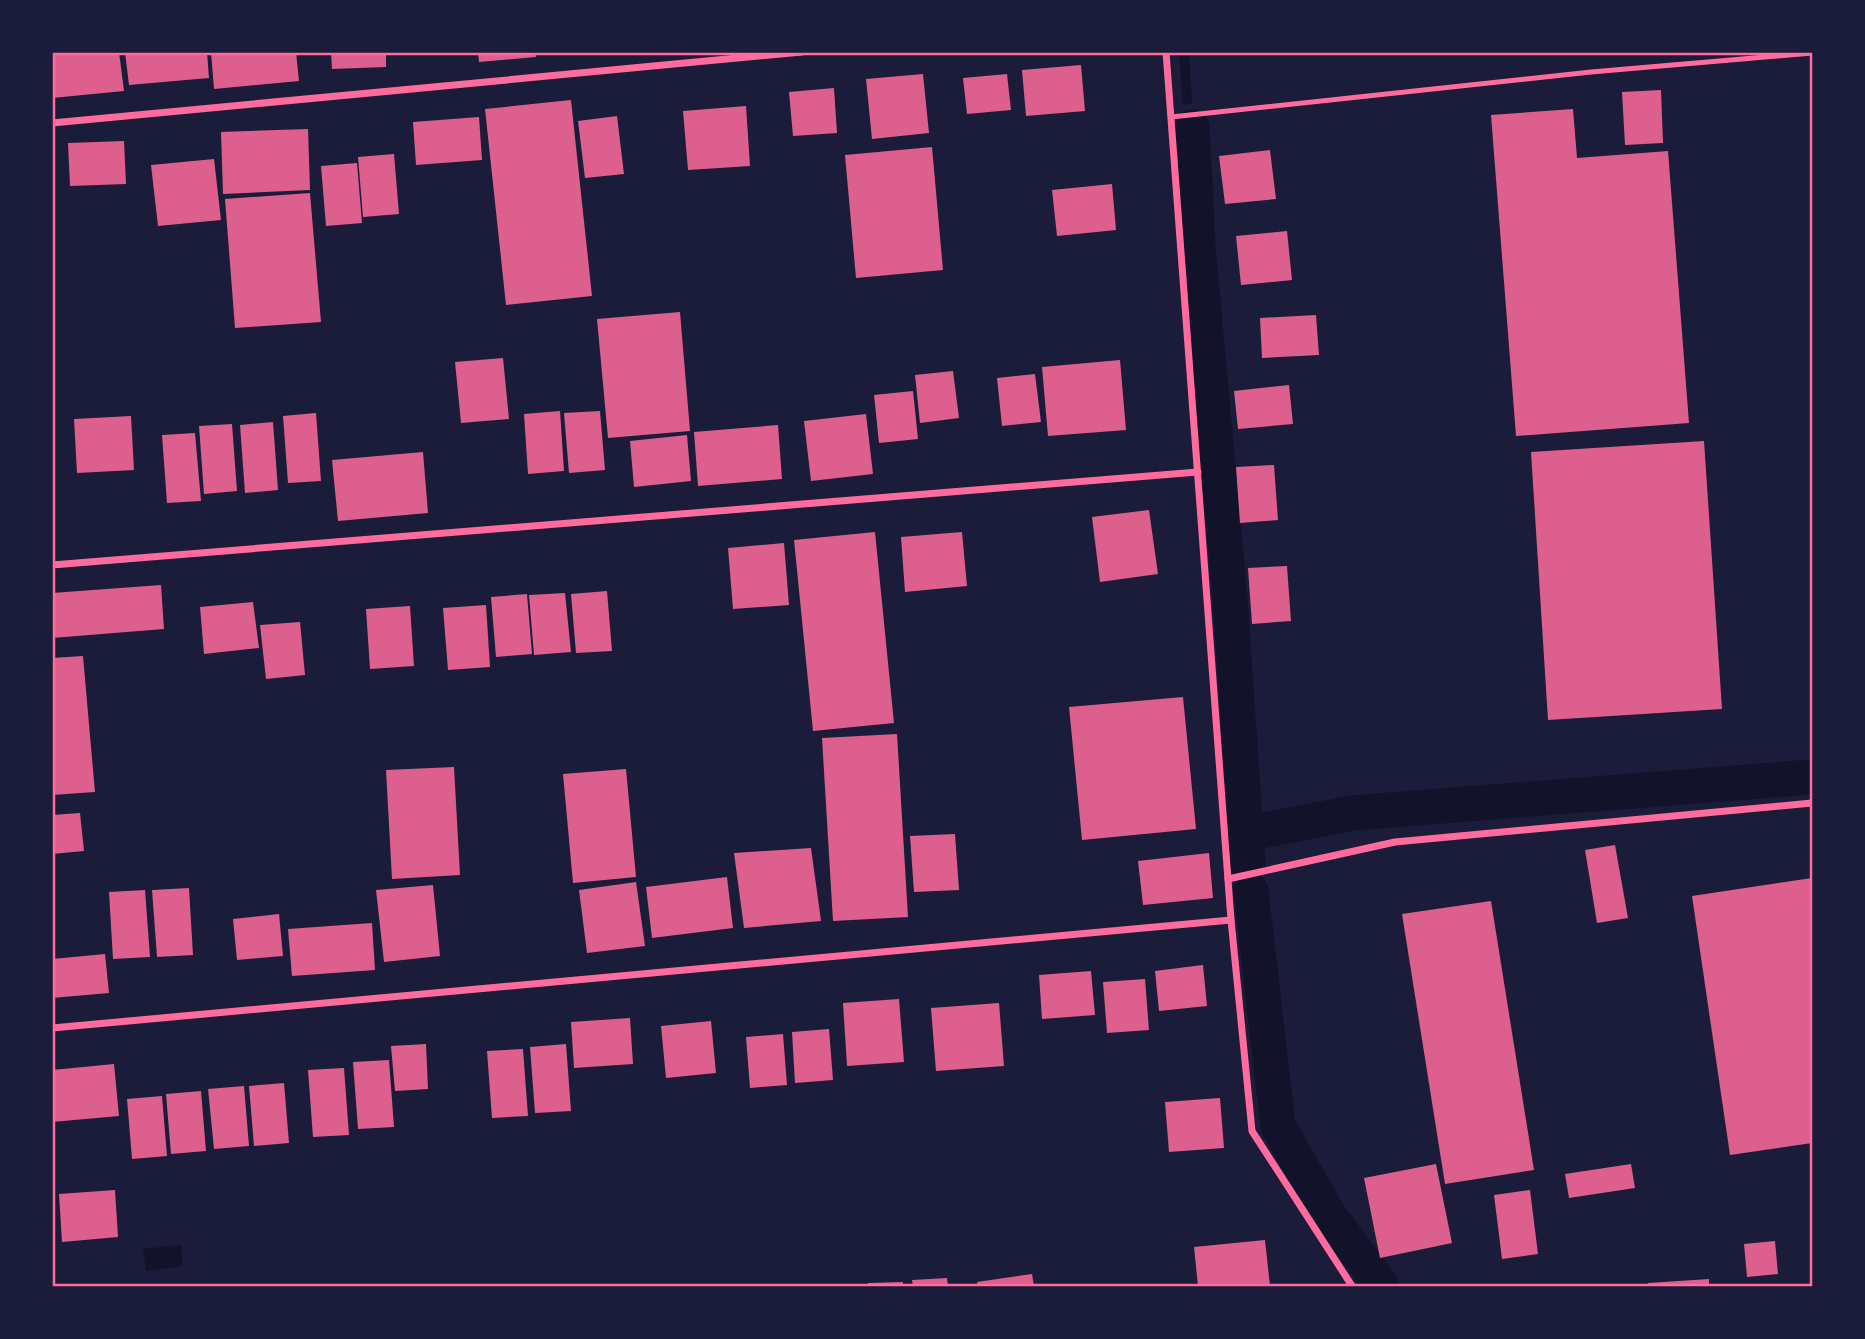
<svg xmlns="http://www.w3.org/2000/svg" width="1865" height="1339" font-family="'Roboto Condensed',sans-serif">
  <rect width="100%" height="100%" fill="#1b1b3a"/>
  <polygon fill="#12122b" points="181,1245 183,1266 146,1271 143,1249"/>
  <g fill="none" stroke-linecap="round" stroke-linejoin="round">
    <polyline stroke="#12122b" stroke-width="10" points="1184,52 1187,100"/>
    <g stroke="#12122b" stroke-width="35">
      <polyline points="1192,127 1198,245 1230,599 1248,865"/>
      <polyline points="1245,834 1352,813 1812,777"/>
      <polyline points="1251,891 1278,1126 1329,1215 1382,1286"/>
    </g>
  </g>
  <g fill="#dd5f8e">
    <polygon points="52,52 119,52 124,91 52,98"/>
    <polygon points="125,52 207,52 209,78 129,85"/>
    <polygon points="211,52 296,52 299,81 214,89"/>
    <polygon points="331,52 386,52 386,67 332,69"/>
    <polygon points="478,52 535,52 536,57 479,62"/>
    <polygon points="1081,65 1085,111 1026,116 1022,70"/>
    <polygon points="923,74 929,133 872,139 866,79"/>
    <polygon points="1007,74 1011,110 967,114 963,78"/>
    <polygon points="834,88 837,133 793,136 789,92"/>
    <polygon points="1661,90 1663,143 1625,145 1622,92"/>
    <polygon points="571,100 592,296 506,305 485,109"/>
    <polygon points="746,106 750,166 688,170 683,111"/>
    <polygon points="1573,109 1577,158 1668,151 1689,423 1516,436 1491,115"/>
    <polygon points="617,116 624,174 585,178 578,121"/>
    <polygon points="479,117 482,160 416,165 413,122"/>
    <polygon points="308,129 310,190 223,194 221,132"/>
    <polygon points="124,141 126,184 70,186 68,143"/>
    <polygon points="932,147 943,270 856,278 845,155"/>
    <polygon points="1270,150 1276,199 1225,204 1219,156"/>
    <polygon points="394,154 399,214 363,217 358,157"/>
    <polygon points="214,159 221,220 158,226 151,165"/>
    <polygon points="357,163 362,223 326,226 321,166"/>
    <polygon points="1112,184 1116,230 1057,236 1052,190"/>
    <polygon points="310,193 321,322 235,328 225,199"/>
    <polygon points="1287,231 1292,280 1241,285 1236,236"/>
    <polygon points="680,312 690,431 608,438 597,319"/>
    <polygon points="1316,315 1319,355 1262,358 1260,318"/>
    <polygon points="503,358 509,419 461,423 455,362"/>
    <polygon points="1120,360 1126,430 1048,436 1042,367"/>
    <polygon points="953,371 959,418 920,423 915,375"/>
    <polygon points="1035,374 1041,422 1002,426 997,378"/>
    <polygon points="1289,385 1293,424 1238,429 1234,391"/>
    <polygon points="913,391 918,439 879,443 874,395"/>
    <polygon points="560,411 564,471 528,474 524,414"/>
    <polygon points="600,411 605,470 569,473 564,413"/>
    <polygon points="316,413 321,481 288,483 283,416"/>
    <polygon points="866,414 873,474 811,481 804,421"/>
    <polygon points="131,416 134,470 77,473 74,419"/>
    <polygon points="273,422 278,490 245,493 240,425"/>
    <polygon points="232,424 237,491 204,494 199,426"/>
    <polygon points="778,425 782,479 698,486 694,432"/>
    <polygon points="195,433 201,501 167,503 162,435"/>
    <polygon points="687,435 691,481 634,487 630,441"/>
    <polygon points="1704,441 1722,709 1548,720 1531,452"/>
    <polygon points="423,452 428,513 338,521 332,460"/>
    <polygon points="1274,465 1278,520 1240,523 1236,467"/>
    <polygon points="1149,510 1158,574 1100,582 1092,517"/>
    <polygon points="875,532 894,723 813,731 794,540"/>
    <polygon points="962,532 967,586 905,592 901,537"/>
    <polygon points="784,543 789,605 733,609 728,548"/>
    <polygon points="1287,566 1291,621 1252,624 1248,568"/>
    <polygon points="161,585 164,629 52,638 52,593"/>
    <polygon points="607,591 612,651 576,653 571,594"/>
    <polygon points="565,593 571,652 534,655 529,595"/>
    <polygon points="527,594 532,654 496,657 491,597"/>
    <polygon points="253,602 259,648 204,654 200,607"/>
    <polygon points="486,605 490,667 448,670 443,608"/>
    <polygon points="410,606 414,666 370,669 366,609"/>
    <polygon points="300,622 305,675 266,679 260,625"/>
    <polygon points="83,656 95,792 52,795 52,658"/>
    <polygon points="1183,697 1196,829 1082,840 1069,707"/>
    <polygon points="897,734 908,917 833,921 822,738"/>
    <polygon points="454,767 460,875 392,879 386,770"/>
    <polygon points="626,769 636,877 573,883 563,774"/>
    <polygon points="80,813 84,851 52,854 52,815"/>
    <polygon points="955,834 959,890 914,892 910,836"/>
    <polygon points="1615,845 1628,918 1597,923 1585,850"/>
    <polygon points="811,848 821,921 744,928 734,853"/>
    <polygon points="1209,853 1213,898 1143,905 1138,861"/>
    <polygon points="727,877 733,928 652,938 646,887"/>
    <polygon points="1812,878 1812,1143 1730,1155 1692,896"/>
    <polygon points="636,882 645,946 587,953 579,890"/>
    <polygon points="433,885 440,956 384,962 376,890"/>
    <polygon points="189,888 193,955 157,957 152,890"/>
    <polygon points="145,890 150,957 113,959 109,892"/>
    <polygon points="1491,901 1534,1170 1445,1184 1402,914"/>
    <polygon points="279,914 283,956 237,960 233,919"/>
    <polygon points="372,923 375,970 292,976 288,929"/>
    <polygon points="105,954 109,993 52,998 52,959"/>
    <polygon points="1203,965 1207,1006 1159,1011 1155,971"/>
    <polygon points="1091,971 1095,1015 1042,1019 1039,975"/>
    <polygon points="1145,979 1149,1030 1107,1033 1103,982"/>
    <polygon points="899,999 904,1062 847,1066 843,1003"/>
    <polygon points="999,1003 1004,1066 936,1071 931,1008"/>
    <polygon points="630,1018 633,1064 574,1068 571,1022"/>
    <polygon points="711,1021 716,1073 666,1078 661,1026"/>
    <polygon points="829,1029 833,1080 795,1083 792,1032"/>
    <polygon points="783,1034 787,1085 750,1088 746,1037"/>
    <polygon points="426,1044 428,1089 395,1091 391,1046"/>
    <polygon points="566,1044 571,1111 535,1113 530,1047"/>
    <polygon points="523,1049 528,1116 492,1118 487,1051"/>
    <polygon points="389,1060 394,1127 358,1129 353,1062"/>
    <polygon points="114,1064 119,1116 52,1122 52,1070"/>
    <polygon points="344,1068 349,1135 313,1137 308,1070"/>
    <polygon points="284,1083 289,1143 254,1146 249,1086"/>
    <polygon points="244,1086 249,1146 214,1149 208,1089"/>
    <polygon points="201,1091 206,1151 171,1154 166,1094"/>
    <polygon points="162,1096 167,1156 132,1159 127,1099"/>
    <polygon points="1220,1098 1224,1148 1169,1152 1165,1102"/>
    <polygon points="1436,1164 1452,1243 1380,1258 1364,1178"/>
    <polygon points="1631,1164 1635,1188 1569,1198 1565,1174"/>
    <polygon points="115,1190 118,1237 62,1242 59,1194"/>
    <polygon points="1530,1190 1538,1254 1502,1259 1494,1195"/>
    <polygon points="1265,1240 1270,1286 1198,1286 1194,1247"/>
    <polygon points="1775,1241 1778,1274 1747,1277 1744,1244"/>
    <polygon points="1032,1274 1034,1286 978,1286 977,1282"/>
    <polygon points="947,1278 948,1286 913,1286 912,1280"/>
    <polygon points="1709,1279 1709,1286 1649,1286 1648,1283"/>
    <polygon points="903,1282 903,1286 868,1286 868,1283"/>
  </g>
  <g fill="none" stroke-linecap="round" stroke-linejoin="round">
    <polyline stroke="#ff6b9d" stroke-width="5" points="1171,117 1591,72 1812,53"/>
    <g stroke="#ff6b9d" stroke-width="7">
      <polyline points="1166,52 1231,920 1252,1131 1352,1286"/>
      <polyline points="52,123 802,52"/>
      <polyline points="52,565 1198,472"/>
      <polyline points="1228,879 1395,842 1812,803"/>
      <polyline points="52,1028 1231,920"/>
    </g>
  </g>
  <rect width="1865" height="1339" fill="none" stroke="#1b1b3a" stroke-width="108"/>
  <rect x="54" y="54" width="1757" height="1231" fill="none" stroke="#ff6b9d" stroke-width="2.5"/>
</svg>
